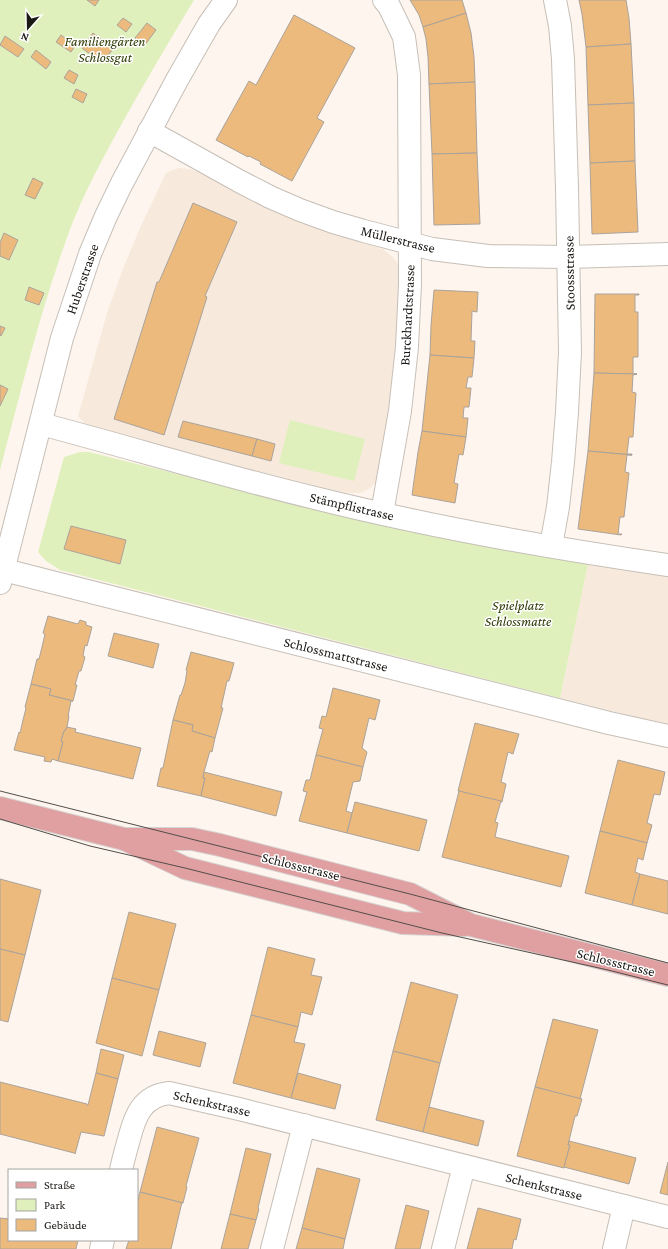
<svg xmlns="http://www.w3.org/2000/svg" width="668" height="1249" font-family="'Crimson Pro',serif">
  <rect width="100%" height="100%" fill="#fef6ee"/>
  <g fill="#f7eadc">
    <polygon points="179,168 190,169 203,174 265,206 295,220 336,234 383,249 394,258 399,266 400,271 398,324 394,373 388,422 378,479 372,486 369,489 360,493 346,493 103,432 94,429 85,424 78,416 107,313 124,266 140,228 164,177 166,173 170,171"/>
    <polygon points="588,564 668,576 668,725 560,698"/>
  </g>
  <g fill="#dff0bc">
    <path d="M0 0H194C167 45 140 90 115 136 96 171 77 207 64 246 38 319 20 395 0 470Z"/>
    <polygon points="290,420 365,439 354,481 279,463"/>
    <polygon points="80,452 89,452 313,508 550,557 588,564 560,698 60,570 46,561 38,552 64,457"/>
  </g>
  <g fill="#edba7d" stroke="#aaa39b">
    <polygon points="87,0 99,0 95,6"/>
    <polygon points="410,0 462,0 466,13 423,27 419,15"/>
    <polygon points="579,0 626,0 629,18 631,44 586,47 582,14"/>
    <polygon points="466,13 471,33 474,57 475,82 429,84 428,57 426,39 423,27"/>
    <polygon points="294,15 355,48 317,118 324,122 292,181 260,164 261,162 249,156 248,157 216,140 249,81 256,85"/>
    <polygon points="123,18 132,24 126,32 117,25"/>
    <polygon points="147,23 156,30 144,46 135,38"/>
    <polygon points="93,33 113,49 102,63 82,48"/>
    <polygon points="61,35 75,46 71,52 56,42"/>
    <polygon points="5,36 24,49 18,57 0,45"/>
    <polygon points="631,44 634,103 588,105 586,47"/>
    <polygon points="36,50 51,62 46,69 31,57"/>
    <polygon points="69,70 78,75 74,84 64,78"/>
    <polygon points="475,82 477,153 432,154 429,84"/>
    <polygon points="76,89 87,94 83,103 72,97"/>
    <polygon points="634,103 635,161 590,163 588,105"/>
    <polygon points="477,153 480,224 434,225 432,154"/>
    <polygon points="635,161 638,232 592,234 590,163"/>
    <polygon points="33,178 43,183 35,199 25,195"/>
    <polygon points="193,203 237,222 205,296 207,297 164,435 114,419 157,282 159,282"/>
    <polygon points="4,233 18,240 9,260 0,256 0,243"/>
    <polygon points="29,287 44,293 39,305 25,300"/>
    <polygon points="434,290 478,292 477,312 472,311 471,341 475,341 474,358 430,355 431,325"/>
    <polygon points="595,294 639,294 639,295 635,295 635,312 638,312 638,357 633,357 633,374 637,374 594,373"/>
    <polygon points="0,326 5,328 1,336 0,335"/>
    <polygon points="430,355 474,358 472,377 468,377 466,388 471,388 469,407 464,407 463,418 468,418 466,437 422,431"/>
    <polygon points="594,373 637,374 633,375 632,392 636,393 633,437 629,437 627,454 632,454 632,455 588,451"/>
    <polygon points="0,385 8,389 0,406"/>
    <polygon points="183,421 257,439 252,456 178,437"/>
    <polygon points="422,431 466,437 463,455 459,454 454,483 458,484 455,503 412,495 418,452"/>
    <polygon points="257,439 275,444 271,461 252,456"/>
    <polygon points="588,451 632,455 627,455 625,472 629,473 624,517 620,517 618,534 622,534 621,535 578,529"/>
    <polygon points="71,526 126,540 120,564 64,549"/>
    <polygon points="48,616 78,624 80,620 86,622 86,625 92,627 87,646 85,645 83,656 85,657 81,671 79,671 75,685 77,685 73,701 49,695 51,689 31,684 37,659 39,659 42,647 45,634 43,633"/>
    <polygon points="114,633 159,644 153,668 108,656"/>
    <polygon points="191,652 234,663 229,681 227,681 221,708 223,708 215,738 192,731 193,725 173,720 180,695 181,695 185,683 187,671 186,670"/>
    <polygon points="31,684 51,689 49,695 73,701 71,701 68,716 69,716 67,727 65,731 64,731 61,741 63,742 58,761 52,759 51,762 44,761 45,757 14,750 19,732 20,733 23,720 26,708 25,707"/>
    <polygon points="333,688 380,700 375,720 369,718 362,748 367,752 363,767 316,755 323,729 319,728 322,716 326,717"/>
    <polygon points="173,720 193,725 192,731 215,738 212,752 210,751 204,772 203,778 205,778 201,796 157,786 161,768 163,768"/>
    <polygon points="475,723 519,734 513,754 508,752 501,782 506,784 502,802 458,791"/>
    <polygon points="67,727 76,729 75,732 141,748 133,779 58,761 63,742 61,741 64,731 65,731"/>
    <polygon points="316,755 363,767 360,781 353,782 346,811 352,813 347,833 299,821 307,792 303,791 306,780 310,780"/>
    <polygon points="618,760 665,772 660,795 654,794 647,823 652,825 647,843 600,831"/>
    <polygon points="204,772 282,792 276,816 201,796 205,778 203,778"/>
    <polygon points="459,791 501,801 495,822 498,823 495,837 569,856 561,887 442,857"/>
    <polygon points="355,802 427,820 419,851 347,833"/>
    <polygon points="600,831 647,843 643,860 638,858 635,872 640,874 632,905 585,893"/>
    <polygon points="640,874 668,881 668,914 632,905"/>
    <polygon points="0,879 41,890 25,955 0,949"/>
    <polygon points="129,912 176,924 159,990 112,978"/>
    <polygon points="268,947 315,959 311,975 322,977 312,1015 301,1012 298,1027 251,1015"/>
    <polygon points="0,949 25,955 8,1022 0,1020"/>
    <polygon points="112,978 159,990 142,1056 96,1043"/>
    <polygon points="411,982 458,995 440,1063 393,1051"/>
    <polygon points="251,1015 298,1027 294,1042 305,1044 291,1098 233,1083"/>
    <polygon points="553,1019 598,1030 580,1099 535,1087"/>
    <polygon points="159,1031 206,1043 200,1067 153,1055"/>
    <polygon points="101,1049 124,1055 118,1079 96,1073"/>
    <polygon points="393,1051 440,1063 423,1132 376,1120"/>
    <polygon points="96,1073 118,1079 104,1136 81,1132 75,1154 74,1153 0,1134 0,1082 87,1104 87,1105 88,1105"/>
    <polygon points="298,1073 341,1085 335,1109 291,1098"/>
    <polygon points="535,1087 582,1099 577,1116 575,1116 568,1145 570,1145 564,1168 517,1156"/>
    <polygon points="429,1107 484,1121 478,1146 423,1132"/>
    <polygon points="157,1127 199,1138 186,1186 187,1187 183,1203 140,1192"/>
    <polygon points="569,1141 636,1158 629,1184 564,1167 570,1145 568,1145"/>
    <polygon points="246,1148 271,1154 258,1208 259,1209 256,1220 230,1214"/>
    <polygon points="668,1162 668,1195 660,1193"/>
    <polygon points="317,1168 360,1179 345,1239 302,1228"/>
    <polygon points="140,1192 183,1203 182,1202 171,1249 126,1249 129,1240 137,1240 137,1205"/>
    <polygon points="406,1205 429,1211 420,1249 395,1249"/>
    <polygon points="478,1208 521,1219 516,1240 514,1239 512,1249 467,1249"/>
    <polygon points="230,1214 256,1220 248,1249 221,1249"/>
    <polygon points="0,1218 9,1219 9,1240 78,1240 76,1249 0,1249"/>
    <polygon points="302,1228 345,1239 343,1249 296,1249"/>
  </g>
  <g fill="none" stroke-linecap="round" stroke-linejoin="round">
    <g stroke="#c6bfb7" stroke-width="24">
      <g id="minor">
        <polyline points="149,131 239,181 270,197 300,210 333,222 364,231 432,249 488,256 569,257 668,254"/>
        <path d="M41 424C132 448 223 476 315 498 431 527 550 548 668 565"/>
        <polyline points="382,513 400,411 407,347 410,284 409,75 404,37 389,6 384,0"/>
        <polyline points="551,546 558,507 563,462 567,412 570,352 567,188 563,59 560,26 555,0"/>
        <polyline points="4,570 609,723 668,736"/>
        <polyline points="0,583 62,338 90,254 106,216 122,183 177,80 209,24 226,0"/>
        <path d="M121 1170C123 1160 126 1150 129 1139 135 1116 142 1096 169 1093L239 1109 668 1217"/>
        <polyline points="101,1249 103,1240"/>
        <polyline points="272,1249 304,1125"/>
        <polyline points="443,1249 464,1166"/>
        <polyline points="614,1249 624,1206"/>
      </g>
    </g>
    <g stroke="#d6d5d5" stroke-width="24">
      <g id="primary">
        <polyline points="0,808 124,839 185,868 403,923 465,925"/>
        <polyline points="124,839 192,839 220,845 410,894 471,925 668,975"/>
      </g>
    </g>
    <use href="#minor" stroke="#fff" stroke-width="22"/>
    <use href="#primary" stroke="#e0a0a1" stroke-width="22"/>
    <g stroke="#534e4a" stroke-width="1">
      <polyline points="0,791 410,894 668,963"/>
      <polyline points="0,819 90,846 185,868 442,933 608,970 668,985"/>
    </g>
  </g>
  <g text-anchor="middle" stroke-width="3" stroke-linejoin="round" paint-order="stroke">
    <g font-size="14" font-style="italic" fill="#2e3a03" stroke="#fff">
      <text x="105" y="46">Familiengärten<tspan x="105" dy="16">Schlossgut</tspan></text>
      <text x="518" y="610">Spielplatz<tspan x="518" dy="16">Schlossmatte</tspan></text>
    </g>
    <g font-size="14" fill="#1b1815" stroke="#fff">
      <text transform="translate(398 239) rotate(14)" y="5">Müllerstrasse</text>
      <text transform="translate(569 273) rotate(-91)" y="5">Stoossstrasse</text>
      <text transform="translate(82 279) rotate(-71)" y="5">Huberstrasse</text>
      <text transform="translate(407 315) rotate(-87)" y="5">Burckhardtstrasse</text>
      <text transform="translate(352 506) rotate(13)" y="5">Stämpflistrasse</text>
      <text transform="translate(336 654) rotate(14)" y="5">Schlossmattstrasse</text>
      <text transform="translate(301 866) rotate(14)" y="5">Schlossstrasse</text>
      <text transform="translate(616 962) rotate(14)" y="5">Schlossstrasse</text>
      <text transform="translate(212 1103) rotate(13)" y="5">Schenkstrasse</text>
      <text transform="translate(544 1186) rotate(14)" y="5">Schenkstrasse</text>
    </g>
  </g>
  <rect x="8" y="1169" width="130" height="72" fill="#ffffff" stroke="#a4a3a1"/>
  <rect x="16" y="1182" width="20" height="6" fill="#e0a0a1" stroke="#a4a3a1"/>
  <text x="44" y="1189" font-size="12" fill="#1b1815">Straße</text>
  <rect x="16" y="1199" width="20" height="12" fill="#dff0bc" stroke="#a4a3a1"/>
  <text x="44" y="1209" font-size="12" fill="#1b1815">Park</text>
  <rect x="16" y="1219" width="20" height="12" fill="#edba7d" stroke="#a4a3a1"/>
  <text x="44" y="1229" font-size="12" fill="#1b1815">Gebäude</text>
  <g transform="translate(28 28) rotate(200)" stroke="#ffffff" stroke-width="3" paint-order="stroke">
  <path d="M0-3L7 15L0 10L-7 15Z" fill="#1b1815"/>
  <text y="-6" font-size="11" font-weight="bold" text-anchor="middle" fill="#1b1815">N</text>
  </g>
</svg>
